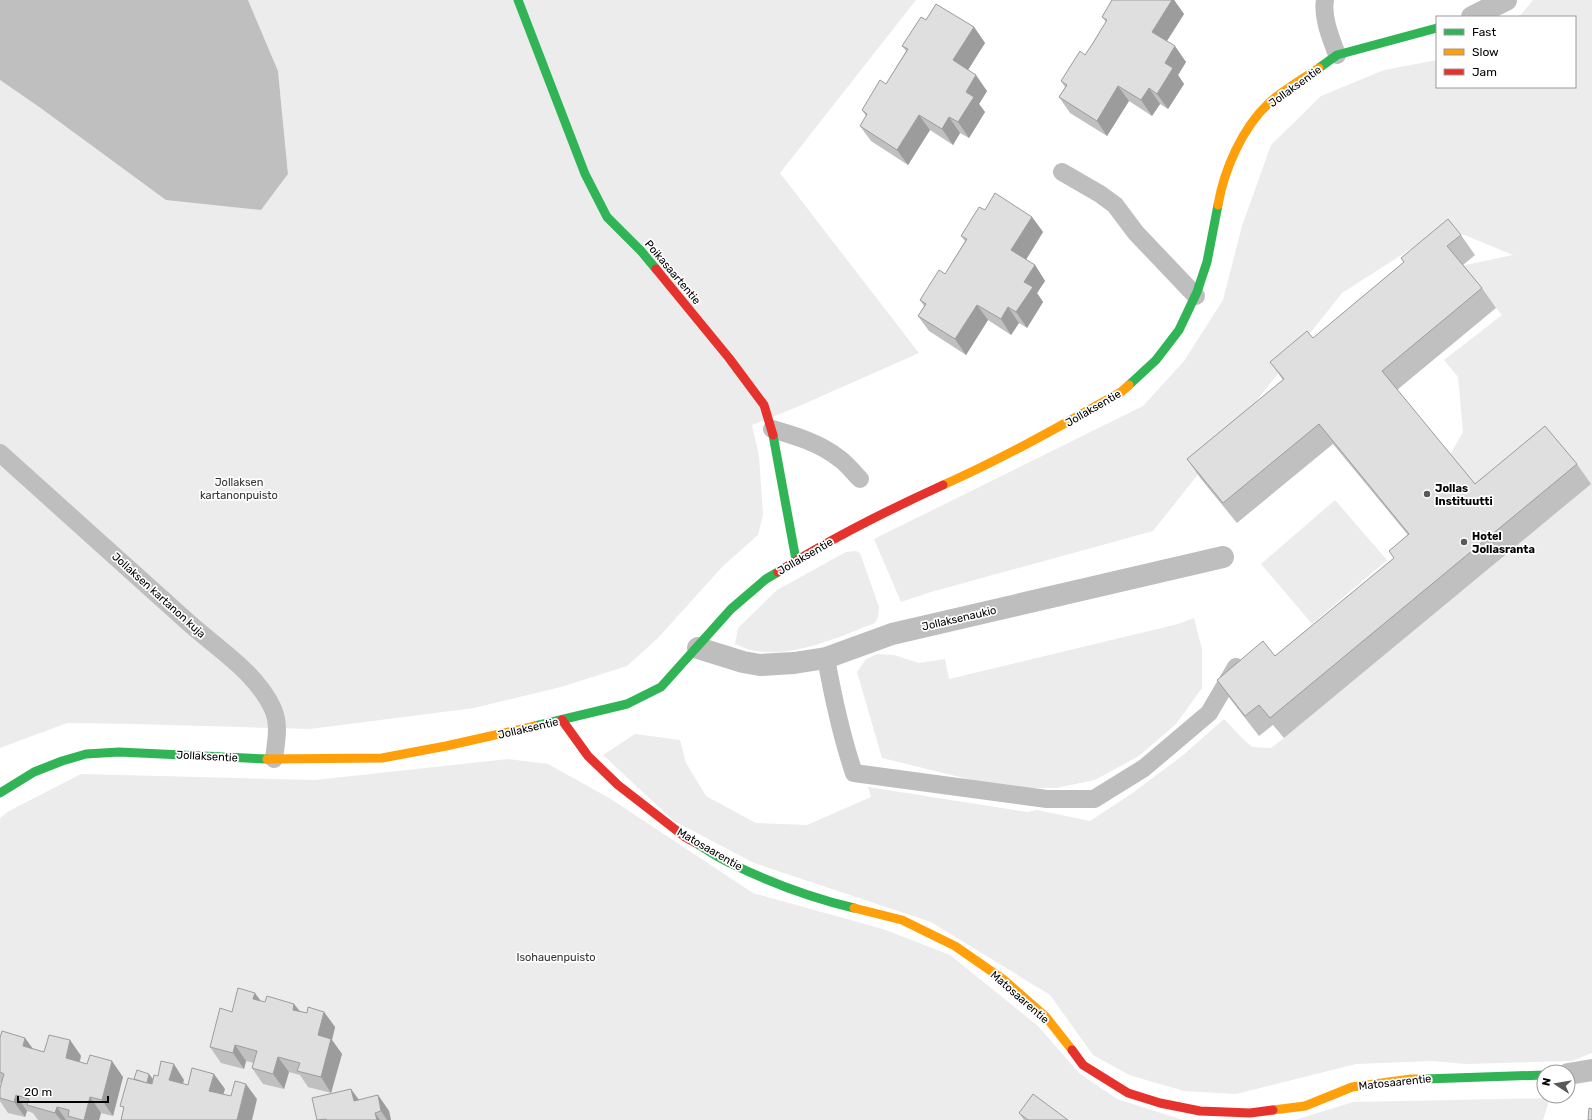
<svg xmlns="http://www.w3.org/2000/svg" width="1592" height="1120" font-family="Rubik,sans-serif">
  <rect width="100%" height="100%" fill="#fff"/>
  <g fill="#ececec">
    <polygon points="248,0 916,0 780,173 919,353 797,407 752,425 759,456 763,515 758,535 723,566 658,638 627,666 561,687 474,708 310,729 134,724 67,723 0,748 0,80 42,109 261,210 288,174 278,71"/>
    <polygon points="1533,0 1592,0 1592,1053 1572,1061 1467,1064 1432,1061 1356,1064 1236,1094 1184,1091 1129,1075 1093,1055 1050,995 931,922 754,863 674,821 603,755 635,734 680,740 686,763 706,796 756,823 807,825 871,797 868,787 1027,812 1037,810 1090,821 1131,794 1182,756 1224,719 1242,738 1252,747 1271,748 1284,738 1590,484 1489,504 1449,456 1463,432 1458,377 1444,360 1502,315 1461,266 1513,255 1445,227 1342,293 1153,531 931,592 901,602 874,539 1143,406 1184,361 1223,300 1242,226 1271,145 1321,96 1384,70 1437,60 1437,87 1575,87 1575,17 1519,17"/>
    <polygon points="1335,500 1387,560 1312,624 1261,564"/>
    <path d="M856 551 860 553 879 607 878 617 875 623C833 639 778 666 735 644L738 628 777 590 846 552Z"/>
    <polygon points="1194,618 1202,649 1202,688 1176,724 1139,756 1095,780 1056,788 1016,788 984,783 882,758 857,672 866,659 877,654 894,655 919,663 945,659 949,679 1178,624"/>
    <polygon points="508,759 548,764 611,799 753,893 883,929 950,955 1038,1026 1079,1073 1117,1099 1183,1120 0,1120 0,818 9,811 81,774 315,780"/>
    <polygon points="1550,1098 1543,1120 1295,1120 1353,1102"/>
  </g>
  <polygon fill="#bfbfbf" points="0,0 248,0 278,71 288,174 261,210 166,200 42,109 0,80"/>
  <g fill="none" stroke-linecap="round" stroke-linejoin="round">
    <g stroke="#bebebe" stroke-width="18">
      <path d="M1325 0C1322 18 1331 38 1337 55"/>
      <polyline points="1062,172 1100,194 1115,205 1136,233 1196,296"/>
      <path d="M772 429C796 436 820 443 840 459 847 464 853 472 860 479"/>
      <path d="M0 453C63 509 126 566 189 623 218 649 256 672 273 709 280 725 276 742 274 759"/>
      <path d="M826 658C833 697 841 735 854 773L1047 799H1094L1144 768 1209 713 1236 667"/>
    </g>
    <g stroke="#bebebe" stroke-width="22">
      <polyline points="1472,17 1506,0"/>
      <polyline points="698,648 743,662 760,665 794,663 826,658 892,634 1223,557"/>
      <polyline points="1568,1074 1592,1070"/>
    </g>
    <g stroke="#30b455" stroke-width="9">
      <polyline points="518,0 585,174 607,217 641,251 656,269"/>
      <polyline points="1319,68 1337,55 1437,28"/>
      <polyline points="1129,385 1156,360 1179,330 1197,292 1207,262 1218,205"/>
      <polyline points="773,435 796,560"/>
      <polyline points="535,726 627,704 661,687 731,609 766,579 778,572"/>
      <polyline points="0,793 34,772 62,761 86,754 119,752 267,759"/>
      <path d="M696 843C707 850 718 858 730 863 769 882 812 898 854 908"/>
      <polyline points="1425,1079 1544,1075"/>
    </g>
    <g stroke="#ff9f0a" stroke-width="9">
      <path d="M1218 205C1224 170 1242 128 1269 103 1282 91 1304 78 1319 68"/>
      <path d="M943 485C1004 458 1062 425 1121 392L1129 385"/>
      <polyline points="267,759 382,758 446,746 535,726"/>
      <polyline points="854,908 902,920 955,946 1004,980 1046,1017 1072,1050"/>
      <polyline points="1273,1110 1305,1106 1352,1087 1411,1079 1425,1079"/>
    </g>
    <g stroke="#e5322d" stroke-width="9">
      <polyline points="656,269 729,358 764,405 773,435"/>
      <path d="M778 572C830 539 886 511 943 485"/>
      <polyline points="562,720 588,756 618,785 685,837 696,843"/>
      <polyline points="1072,1050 1083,1065 1128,1093 1160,1103 1200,1111 1250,1113 1273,1110"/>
    </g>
  </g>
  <g fill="#c0c0c0">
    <polygon points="1112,0 1174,0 1184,14 1167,41 1186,62 1178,75 1184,84 1168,109 1160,104 1152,116 1129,101 1107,136 1070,113 1059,97 1065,87 1061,81 1085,55 1106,22 1102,17"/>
    <polygon points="926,20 974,27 985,43 968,70 987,91 979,104 985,112 969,138 960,133 953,145 930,130 908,165 871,141 860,126 866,116 862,110 886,84 906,51 902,46"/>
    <polygon points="985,210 1032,217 1043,232 1026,260 1035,265 1045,281 1037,293 1043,302 1027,328 1019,323 1011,335 988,320 966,355 929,331 918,316 924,306 920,300 945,274 965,241 961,236"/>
    <polygon points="1461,235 1475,255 1463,265 1482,288 1496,308 1397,390 1475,484 1577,464 1591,484 1284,738 1273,725 1259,736 1231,700 1217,680 1275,656 1394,558 1389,551 1408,535 1333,444 1237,523 1201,479 1187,459 1283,380 1270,362 1313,338 1404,262 1401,258"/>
    <polygon points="260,1001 265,1002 294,1004 300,1011 307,1013 324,1012 335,1027 332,1040 342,1054 331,1093 308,1087 300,1075 289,1072 284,1089 263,1084 252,1068 254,1063 246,1061 244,1069 221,1063 210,1047 232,1012"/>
    <polygon points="0,1038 25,1038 33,1049 44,1052 70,1040 81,1056 80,1062 87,1064 123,1077 113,1116 101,1113 99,1120 38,1120 33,1113 27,1111 25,1117 8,1113 0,1101 0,1088 1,1084 0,1082"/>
    <polygon points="378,1095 389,1111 391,1120 317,1120 358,1100"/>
    <polygon points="1019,1113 1068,1120 1024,1120"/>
  </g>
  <g fill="#9c9c9c">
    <polygon points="1172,0 1174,0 1184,14 1163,47 1152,32"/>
    <polygon points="974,27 985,43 964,76 953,60"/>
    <polygon points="1175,46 1186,62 1178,75 1184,84 1168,109 1157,94 1165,63"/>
    <polygon points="976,75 987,91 979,104 985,112 969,138 958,122 966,92"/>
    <polygon points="1118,86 1129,101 1107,136 1097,121"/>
    <polygon points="1149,88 1160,104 1152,116 1141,100"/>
    <polygon points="919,115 930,130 908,165 897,150"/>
    <polygon points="949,117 960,133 953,145 942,129"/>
    <polygon points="1032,217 1043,232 1022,266 1011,250"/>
    <polygon points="1035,265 1045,281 1037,293 1043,302 1027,328 1016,312 1024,282"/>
    <polygon points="977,305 988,320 966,355 955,339"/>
    <polygon points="1008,307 1019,323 1011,335 1001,319"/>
    <polygon points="255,993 266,1008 253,999"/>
    <polygon points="294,1004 305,1019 293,1010"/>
    <polygon points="324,1012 335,1027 332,1040 342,1054 331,1093 321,1077 318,1035"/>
    <polygon points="25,1038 36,1053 23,1046"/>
    <polygon points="70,1040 81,1056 76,1073 66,1058"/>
    <polygon points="235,1045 246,1061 244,1069 233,1053"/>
    <polygon points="278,1057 289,1072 284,1089 273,1074"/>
    <polygon points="112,1061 123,1077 113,1116 102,1100"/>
    <polygon points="174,1064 184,1080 180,1095 169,1080"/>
    <polygon points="149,1074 153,1079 149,1092 145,1087"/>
    <polygon points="214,1074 225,1089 220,1106 209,1091"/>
    <polygon points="246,1084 257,1099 252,1120 237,1120"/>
    <polygon points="351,1089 362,1104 354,1101"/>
    <polygon points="16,1095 27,1111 25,1117 14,1102"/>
    <polygon points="378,1095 389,1111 391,1120 387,1120 381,1111"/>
    <polygon points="90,1097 101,1113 99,1120 84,1120"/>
    <polygon points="57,1107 66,1120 61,1120 55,1113"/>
    <polygon points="375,1113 380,1120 377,1120"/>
  </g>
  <g fill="#dfdfdf" stroke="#9c9c9c">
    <polygon points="1112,0 1172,0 1152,32 1175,46 1165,63 1173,68 1157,94 1149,88 1141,100 1118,86 1097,121 1059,97 1067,85 1061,81 1080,51 1085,55 1093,43 1107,20 1102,17"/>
    <polygon points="936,4 974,27 953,60 976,75 966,92 974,97 958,122 949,117 942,129 919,115 897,150 860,126 867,114 862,110 880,80 886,84 908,49 902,46 921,17 926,20"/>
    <polygon points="995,193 1032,217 1011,250 1035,265 1024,282 1033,287 1016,312 1008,307 1001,319 977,305 955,339 918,316 926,304 920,300 939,270 945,274 967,239 961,236 979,207 985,210"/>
    <polygon points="1448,219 1461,235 1447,246 1482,288 1382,371 1475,484 1545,426 1577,464 1270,718 1259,705 1245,716 1217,680 1263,641 1275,656 1394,558 1389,551 1409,534 1319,424 1223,503 1187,459 1284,379 1270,362 1307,331 1313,338 1404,262 1401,258"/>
    <polygon points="238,988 255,993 253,999 265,1002 267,996 294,1004 293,1010 307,1013 308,1007 324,1012 318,1035 331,1039 321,1077 297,1071 300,1063 278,1057 273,1074 252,1068 257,1051 235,1045 233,1053 210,1047 220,1008 232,1012"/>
    <polygon points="2,1031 25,1038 23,1046 44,1052 49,1035 70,1040 66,1058 87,1064 90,1055 112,1061 102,1100 90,1097 84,1120 82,1120 68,1116 69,1110 57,1107 55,1113 27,1105 29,1099 16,1095 14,1102 0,1098 0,1088 4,1074 0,1072 0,1038"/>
    <polygon points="161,1061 174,1064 169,1080 188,1085 192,1068 214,1074 209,1091 231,1096 235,1081 246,1084 237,1120 121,1120 124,1107 120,1106 128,1078 152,1084 154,1075 158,1076"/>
    <polygon points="137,1070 149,1074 147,1083 134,1079"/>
    <polygon points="351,1089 354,1101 378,1095 381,1111 375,1113 377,1120 326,1120 326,1119 317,1120 312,1098"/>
    <polygon points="1033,1094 1068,1120 1028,1120 1019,1113"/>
    <polygon points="1589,1108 1592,1109 1592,1120 1588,1120"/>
  </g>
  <g fill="#595959" stroke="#fff" stroke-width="1.5">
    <circle cx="1427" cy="494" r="4"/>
    <circle cx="1464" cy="542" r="4"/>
  </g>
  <g text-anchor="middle" stroke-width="3.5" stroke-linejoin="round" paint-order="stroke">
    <g font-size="11" fill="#000" stroke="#fff">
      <text transform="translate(1295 86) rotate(-36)" y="4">Jollaksentie</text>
      <text transform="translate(673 272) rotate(50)" y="4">Poikasaartentie</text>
      <text transform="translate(1093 408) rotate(-30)" y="4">Jollaksentie</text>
      <text transform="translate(805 556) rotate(-30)" y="4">Jollaksentie</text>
      <text transform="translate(159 595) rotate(42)" y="4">Jollaksen kartanon kuja</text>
      <text transform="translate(959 618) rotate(-13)" y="4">Jollaksenaukio</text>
      <text transform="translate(528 728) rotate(-13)" y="4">Jollaksentie</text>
      <text transform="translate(207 756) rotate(3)" y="4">Jollaksentie</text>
      <text transform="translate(710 849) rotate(30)" y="4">Matosaarentie</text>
      <text transform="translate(1020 997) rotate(41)" y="4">Matosaarentie</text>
      <text transform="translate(1395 1082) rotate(-6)" y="4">Matosaarentie</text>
    </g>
    <g font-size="11" fill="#333" stroke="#fff">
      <text x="239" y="486">Jollaksen<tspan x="239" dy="13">kartanonpuisto</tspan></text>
      <text x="556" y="961">Isohauenpuisto</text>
    </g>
    <g font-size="11" font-weight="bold" fill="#000" stroke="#fff" text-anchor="start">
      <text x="1435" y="492">Jollas<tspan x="1435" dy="13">Instituutti</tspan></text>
      <text x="1472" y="540">Hotel<tspan x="1472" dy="13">Jollasranta</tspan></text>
    </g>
  </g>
  <rect x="1436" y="16" width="140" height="72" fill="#ffffff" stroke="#999999"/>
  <rect x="1444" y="29" width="20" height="6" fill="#30b455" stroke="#999999"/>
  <text x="1472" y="36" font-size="12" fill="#000000">Fast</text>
  <rect x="1444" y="49" width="20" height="6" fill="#ff9f0a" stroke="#999999"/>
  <text x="1472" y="56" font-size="12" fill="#000000">Slow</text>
  <rect x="1444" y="69" width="20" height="6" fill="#e5322d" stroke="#999999"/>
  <text x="1472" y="76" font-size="12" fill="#000000">Jam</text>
  <g transform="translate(1556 1084) rotate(282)"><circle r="19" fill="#ffffff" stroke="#999999"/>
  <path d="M0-3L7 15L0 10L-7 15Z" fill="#595959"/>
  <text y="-6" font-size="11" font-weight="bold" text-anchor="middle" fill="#000000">N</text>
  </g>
  <path d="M18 1096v6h90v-6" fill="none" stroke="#000000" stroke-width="2"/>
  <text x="24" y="1096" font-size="12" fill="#000000" stroke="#ffffff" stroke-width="3" paint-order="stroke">20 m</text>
</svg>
